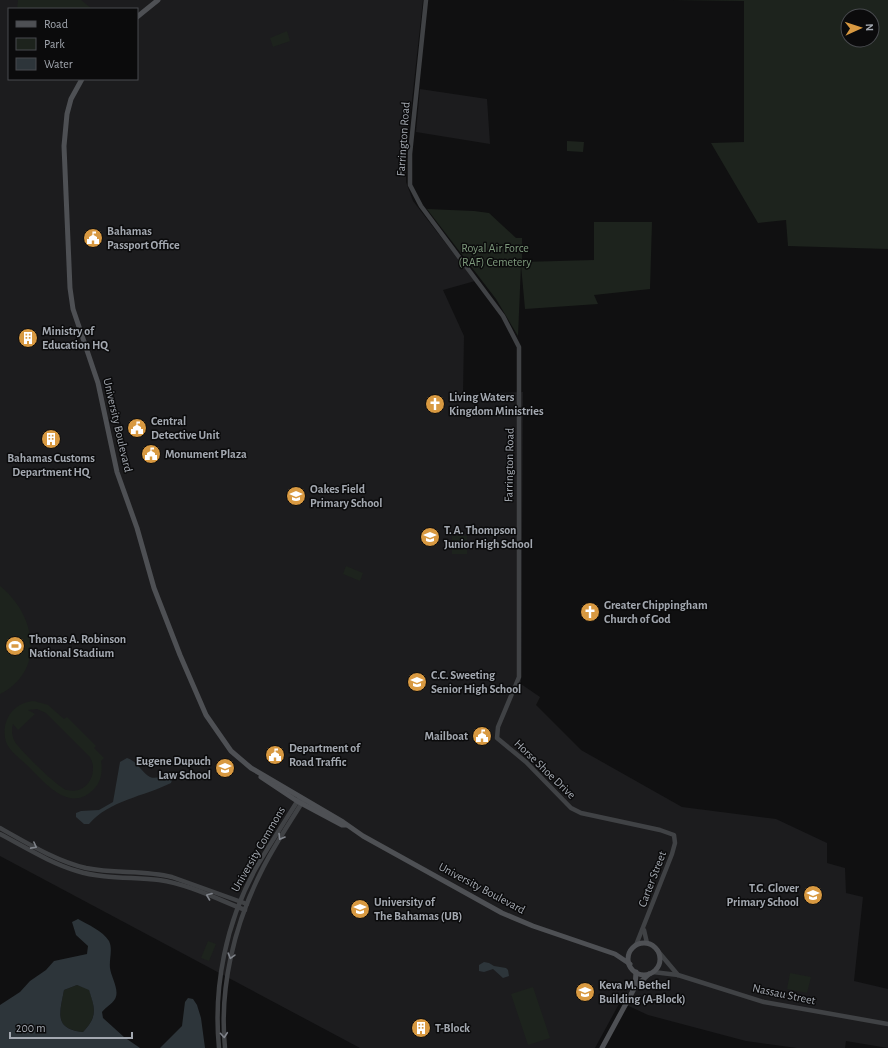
<svg xmlns="http://www.w3.org/2000/svg" width="888" height="1048" font-family="'Alegreya Sans',sans-serif">
  <rect width="100%" height="100%" fill="#101011"/>
  <g fill="#1c1c1e" fill-rule="evenodd">
    <path d="M0 0H423L406 155V182L413 201 475 281 443 290 464 336 463 394 523 392 521 684 540 697 536 705 581 750 682 807 776 819 827 843V863L845 868 846 893 863 897 854 981 888 989V1048L846 1041 845 1048H797L746 1041 648 1015 620 1002 595 1048H360L0 856ZM9 9H137V79H9Z"/>
    <polygon points="420,89 487,99 490,144 416,132"/>
  </g>
  <g fill="#1d231d" fill-rule="evenodd">
    <polygon points="18,0 81,0 92,9 17,9"/>
    <path d="M672 0H888V249L788 246 786 220 758 223 711 143 744 142V1ZM848 16H872V40H848Z"/>
    <polygon points="287,31 290,41 273,47 270,38"/>
    <polygon points="567,141 584,142 583,152 567,151"/>
    <polygon points="427,209 474,211 489,213 516,238 522,238 522,262 594,260 594,222 652,222 650,289 594,295 598,304 525,309 521,265 518,336 496,299"/>
    <rect x="452" y="536" width="15" height="18"/>
    <polygon points="346,566 363,573 360,581 343,574"/>
    <path d="M0 586C35 614 47 670 0 694Z"/>
    <path d="M34 701 48 705 64 719 67 717 96 746 94 748 104 758 101 761C103 771 101 782 94 789 70 814 45 783 29 767 21 759 10 752 6 742 0 722 13 702 34 701ZM28 710 37 709 46 713 90 757C99 773 87 795 67 790 58 788 20 750 15 742 12 736 11 730 13 724L18 730 35 714Z"/>
    <polygon points="208,941 216,944 209,961 201,958"/>
    <polygon points="790,973 811,977 807,993 787,989"/>
    <path d="M77 985 89 989C95 1009 98 1016 83 1032 53 1029 60 1012 64 990Z"/>
    <polygon points="533,987 550,1038 528,1045 511,994"/>
  </g>
  <g fill="#2d353a" fill-rule="evenodd">
    <path d="M127 758C137 761 141 772 150 777 157 780 163 774 169 776L172 780 171 783C145 796 108 801 89 824H84L76 817V813L81 811 99 810 113 802 120 762Z"/>
    <path d="M78 919C87 924 103 931 109 941 113 949 109 959 110 968 111 977 120 990 115 999 112 1004 106 1007 102 1012L103 1018 124 1037 140 1048H0V1005L20 992 30 981 46 970 54 961 87 954 88 946 76 935 72 922ZM77 985 89 990C95 1009 98 1016 83 1032 53 1029 60 1012 64 990Z"/>
    <polygon points="484,962 489,963 494,966 506,968 508,970 509,976 503,978 493,969 484,972 479,971 479,965"/>
    <polygon points="188,998 193,999 197,1005 201,1018 205,1048 160,1048 182,1026 185,1002"/>
  </g>
  <g fill="none" stroke-linecap="round" stroke-linejoin="round">
    <g stroke="#404245" stroke-width="4.5">
      <polyline points="426,0 410,154 410,185 421,206 503,316 519,347 519,677 498,727 497,738 526,762 571,808 581,813 660,830 674,835 675,843 672,854 636,945"/>
      <path d="M0 828C27 843 56 861 86 868 115 874 144 870 172 877L247 904"/>
      <path d="M0 834C25 847 50 863 77 871 103 879 132 877 159 880 188 884 217 899 245 910"/>
      <polyline points="644,930 647,943"/>
      <polyline points="657,950 678,975"/>
      <polyline points="653,972 678,975 764,1002 888,1024"/>
      <path d="M219 1048C213 987 226 922 256 868 270 844 285 821 300 797"/>
      <path d="M225 1048C219 988 234 926 261 872 273 847 289 824 303 801"/>
    </g>
    <g stroke="#4e5054" stroke-width="5">
      <polyline points="137,17 158,0"/>
      <polyline points="82,79 71,99 67,114 64,146 70,288 73,309 98,383 117,472 137,528 154,588 180,655 206,715 231,751 251,768 343,822 363,836 502,913 533,926 615,954 630,964"/>
      <polyline points="261,777 297,801 342,825 346,825"/>
      <circle cx="644" cy="959" r="16"/>
      <polyline points="635,987 636,972"/>
      <polyline points="602,1048 635,987 649,974"/>
    </g>
  </g>
  <defs><path id="oneway-chevron" d="M-2-3.5L2.5 0L-2 3.5" fill="none" stroke-width="1.6" stroke-linecap="round" stroke-linejoin="round"/></defs>
  <g stroke="#80848b">
    <use href="#oneway-chevron" transform="translate(281 837) rotate(121)"/>
    <use href="#oneway-chevron" transform="translate(34 846) rotate(28)"/>
    <use href="#oneway-chevron" transform="translate(209 896) rotate(-159)"/>
    <use href="#oneway-chevron" transform="translate(231 956) rotate(106)"/>
    <use href="#oneway-chevron" transform="translate(224 1035) rotate(85)"/>
  </g>
  <defs>
    <g id="civic-disc" transform="scale(1)"><circle r="9.5" fill="#d89941" stroke="#0b0b0c"/><path d="M-.6-6.5H3V-4.5H.6V-3L4-1V1h2V6H-6V1h2V-1L-.6-3ZM-1.2 2.5V6h2.4V2.5Z" fill="#fff"/></g>
    <g id="building-disc" transform="scale(1)"><circle r="9.5" fill="#d89941" stroke="#0b0b0c"/><path d="M-4-6H4V6H1V3H-1V6H-4ZM-2.5-4.3h1.7v1.8h-1.7ZM.8-4.3h1.7v1.8H.8ZM-2.5-1h1.7V.8h-1.7ZM.8-1h1.7V.8H.8Z" fill="#fff"/></g>
    <g id="church-disc" transform="scale(1)"><circle r="9.5" fill="#d89941" stroke="#0b0b0c"/><path d="M-1.2-6h2.4v3.5h3.3v2.4h-3.3V6h-2.4V-.1h-3.3v-2.4h3.3Z" fill="#fff"/></g>
    <g id="school-disc" transform="scale(1)"><circle r="9.5" fill="#d89941" stroke="#0b0b0c"/><path d="M0-5L7-2L0 1L-7-2ZM-4 1L0 2.5L4 1V4Q0 6-4 4Z" fill="#fff"/></g>
    <g id="stadium-disc" transform="scale(1)"><circle r="9.5" fill="#d89941" stroke="#0b0b0c"/><path d="M0-5a6.5 5 0 1 0 0 10a6.5 5 0 1 0 0-10ZM-3.5-1.8h7v3.6h-7Z" fill="#fff"/></g>
    <g id="university-disc" transform="scale(1)"><circle r="9.5" fill="#d89941" stroke="#0b0b0c"/><path d="M0-5L7-2L0 1L-7-2ZM-4 1L0 2.5L4 1V4Q0 6-4 4Z" fill="#fff"/></g>
  </defs>
  <g fill-rule="evenodd">
    <use href="#civic-disc" x="93" y="238"/>
    <use href="#building-disc" x="28" y="338"/>
    <use href="#church-disc" x="435" y="404"/>
    <use href="#civic-disc" x="137" y="428"/>
    <use href="#building-disc" x="51" y="439"/>
    <use href="#civic-disc" x="151" y="454"/>
    <use href="#school-disc" x="296" y="496"/>
    <use href="#school-disc" x="430" y="537"/>
    <use href="#church-disc" x="590" y="612"/>
    <use href="#stadium-disc" x="15" y="646"/>
    <use href="#school-disc" x="417" y="682"/>
    <use href="#civic-disc" x="482" y="736"/>
    <use href="#civic-disc" x="275" y="755"/>
    <use href="#school-disc" x="225" y="768"/>
    <use href="#school-disc" x="813" y="895"/>
    <use href="#university-disc" x="360" y="909"/>
    <use href="#university-disc" x="585" y="992"/>
    <use href="#building-disc" x="421" y="1028"/>
  </g>
  <g text-anchor="middle" stroke-width="3" stroke-linejoin="round" paint-order="stroke">
    <g font-size="12" fill="#a3a8b0" stroke="#0b0b0c">
      <text transform="translate(403 139) rotate(-86)" y="4">Farrington Road</text>
      <text transform="translate(118 425) rotate(77)" y="4">University Boulevard</text>
      <text transform="translate(509 465) rotate(-89)" y="4">Farrington Road</text>
      <text transform="translate(545 769) rotate(44)" y="4">Horse Shoe Drive</text>
      <text transform="translate(258 849) rotate(-60)" y="4">University Commons</text>
      <text transform="translate(652 879) rotate(-69)" y="4">Carter Street</text>
      <text transform="translate(482 888) rotate(28)" y="4">University Boulevard</text>
      <text transform="translate(784 994) rotate(12)" y="4">Nassau Street</text>
    </g>
    <g font-size="12" font-weight="bold" fill="#a3a8b0" stroke="#0b0b0c" text-anchor="start">
      <text x="107" y="235">Bahamas<tspan x="107" dy="14">Passport Office</tspan></text>
      <text x="42" y="335">Ministry of<tspan x="42" dy="14">Education HQ</tspan></text>
      <text x="449" y="401">Living Waters<tspan x="449" dy="14">Kingdom Ministries</tspan></text>
      <text x="151" y="425">Central<tspan x="151" dy="14">Detective Unit</tspan></text>
      <text x="165" y="458">Monument Plaza</text>
      <text x="51" y="462" text-anchor="middle">Bahamas Customs<tspan x="51" dy="14">Department HQ</tspan></text>
      <text x="310" y="493">Oakes Field<tspan x="310" dy="14">Primary School</tspan></text>
      <text x="444" y="534">T. A. Thompson<tspan x="444" dy="14">Junior High School</tspan></text>
      <text x="604" y="609">Greater Chippingham<tspan x="604" dy="14">Church of God</tspan></text>
      <text x="29" y="643">Thomas A. Robinson<tspan x="29" dy="14">National Stadium</tspan></text>
      <text x="431" y="679">C.C. Sweeting<tspan x="431" dy="14">Senior High School</tspan></text>
      <text x="468" y="740" text-anchor="end">Mailboat</text>
      <text x="289" y="752">Department of<tspan x="289" dy="14">Road Traffic</tspan></text>
      <text x="211" y="765" text-anchor="end">Eugene Dupuch<tspan x="211" dy="14">Law School</tspan></text>
      <text x="799" y="892" text-anchor="end">T.G. Glover<tspan x="799" dy="14">Primary School</tspan></text>
      <text x="374" y="906">University of<tspan x="374" dy="14">The Bahamas (UB)</tspan></text>
      <text x="599" y="989">Keva M. Bethel<tspan x="599" dy="14">Building (A-Block)</tspan></text>
      <text x="435" y="1032">T-Block</text>
    </g>
    <g font-size="12" fill="#7d997c" stroke="#0b0b0c">
      <text x="495" y="252">Royal Air Force<tspan x="495" dy="14">(RAF) Cemetery</tspan></text>
    </g>
  </g>
  <rect x="8" y="8" width="130" height="72" fill="#0b0b0c" stroke="#484a4e"/>
  <rect x="16" y="21" width="20" height="6" fill="#4e5054" stroke="#484a4e"/>
  <text x="44" y="28" font-size="12" fill="#a3a8b0">Road</text>
  <rect x="16" y="38" width="20" height="12" fill="#1d231d" stroke="#484a4e"/>
  <text x="44" y="48" font-size="12" fill="#a3a8b0">Park</text>
  <rect x="16" y="58" width="20" height="12" fill="#2d353a" stroke="#484a4e"/>
  <text x="44" y="68" font-size="12" fill="#a3a8b0">Water</text>
  <g transform="translate(860 28) rotate(87)"><circle r="19" fill="#0b0b0c" stroke="#484a4e"/>
  <path d="M0-3L7 15L0 10L-7 15Z" fill="#d89941"/>
  <text y="-6" font-size="11" font-weight="bold" text-anchor="middle" fill="#a3a8b0">N</text>
  </g>
  <path d="M10 1032v6h122v-6" fill="none" stroke="#a3a8b0" stroke-width="2"/>
  <text x="16" y="1032" font-size="12" fill="#a3a8b0" stroke="#0b0b0c" stroke-width="3" paint-order="stroke">200 m</text>
</svg>
